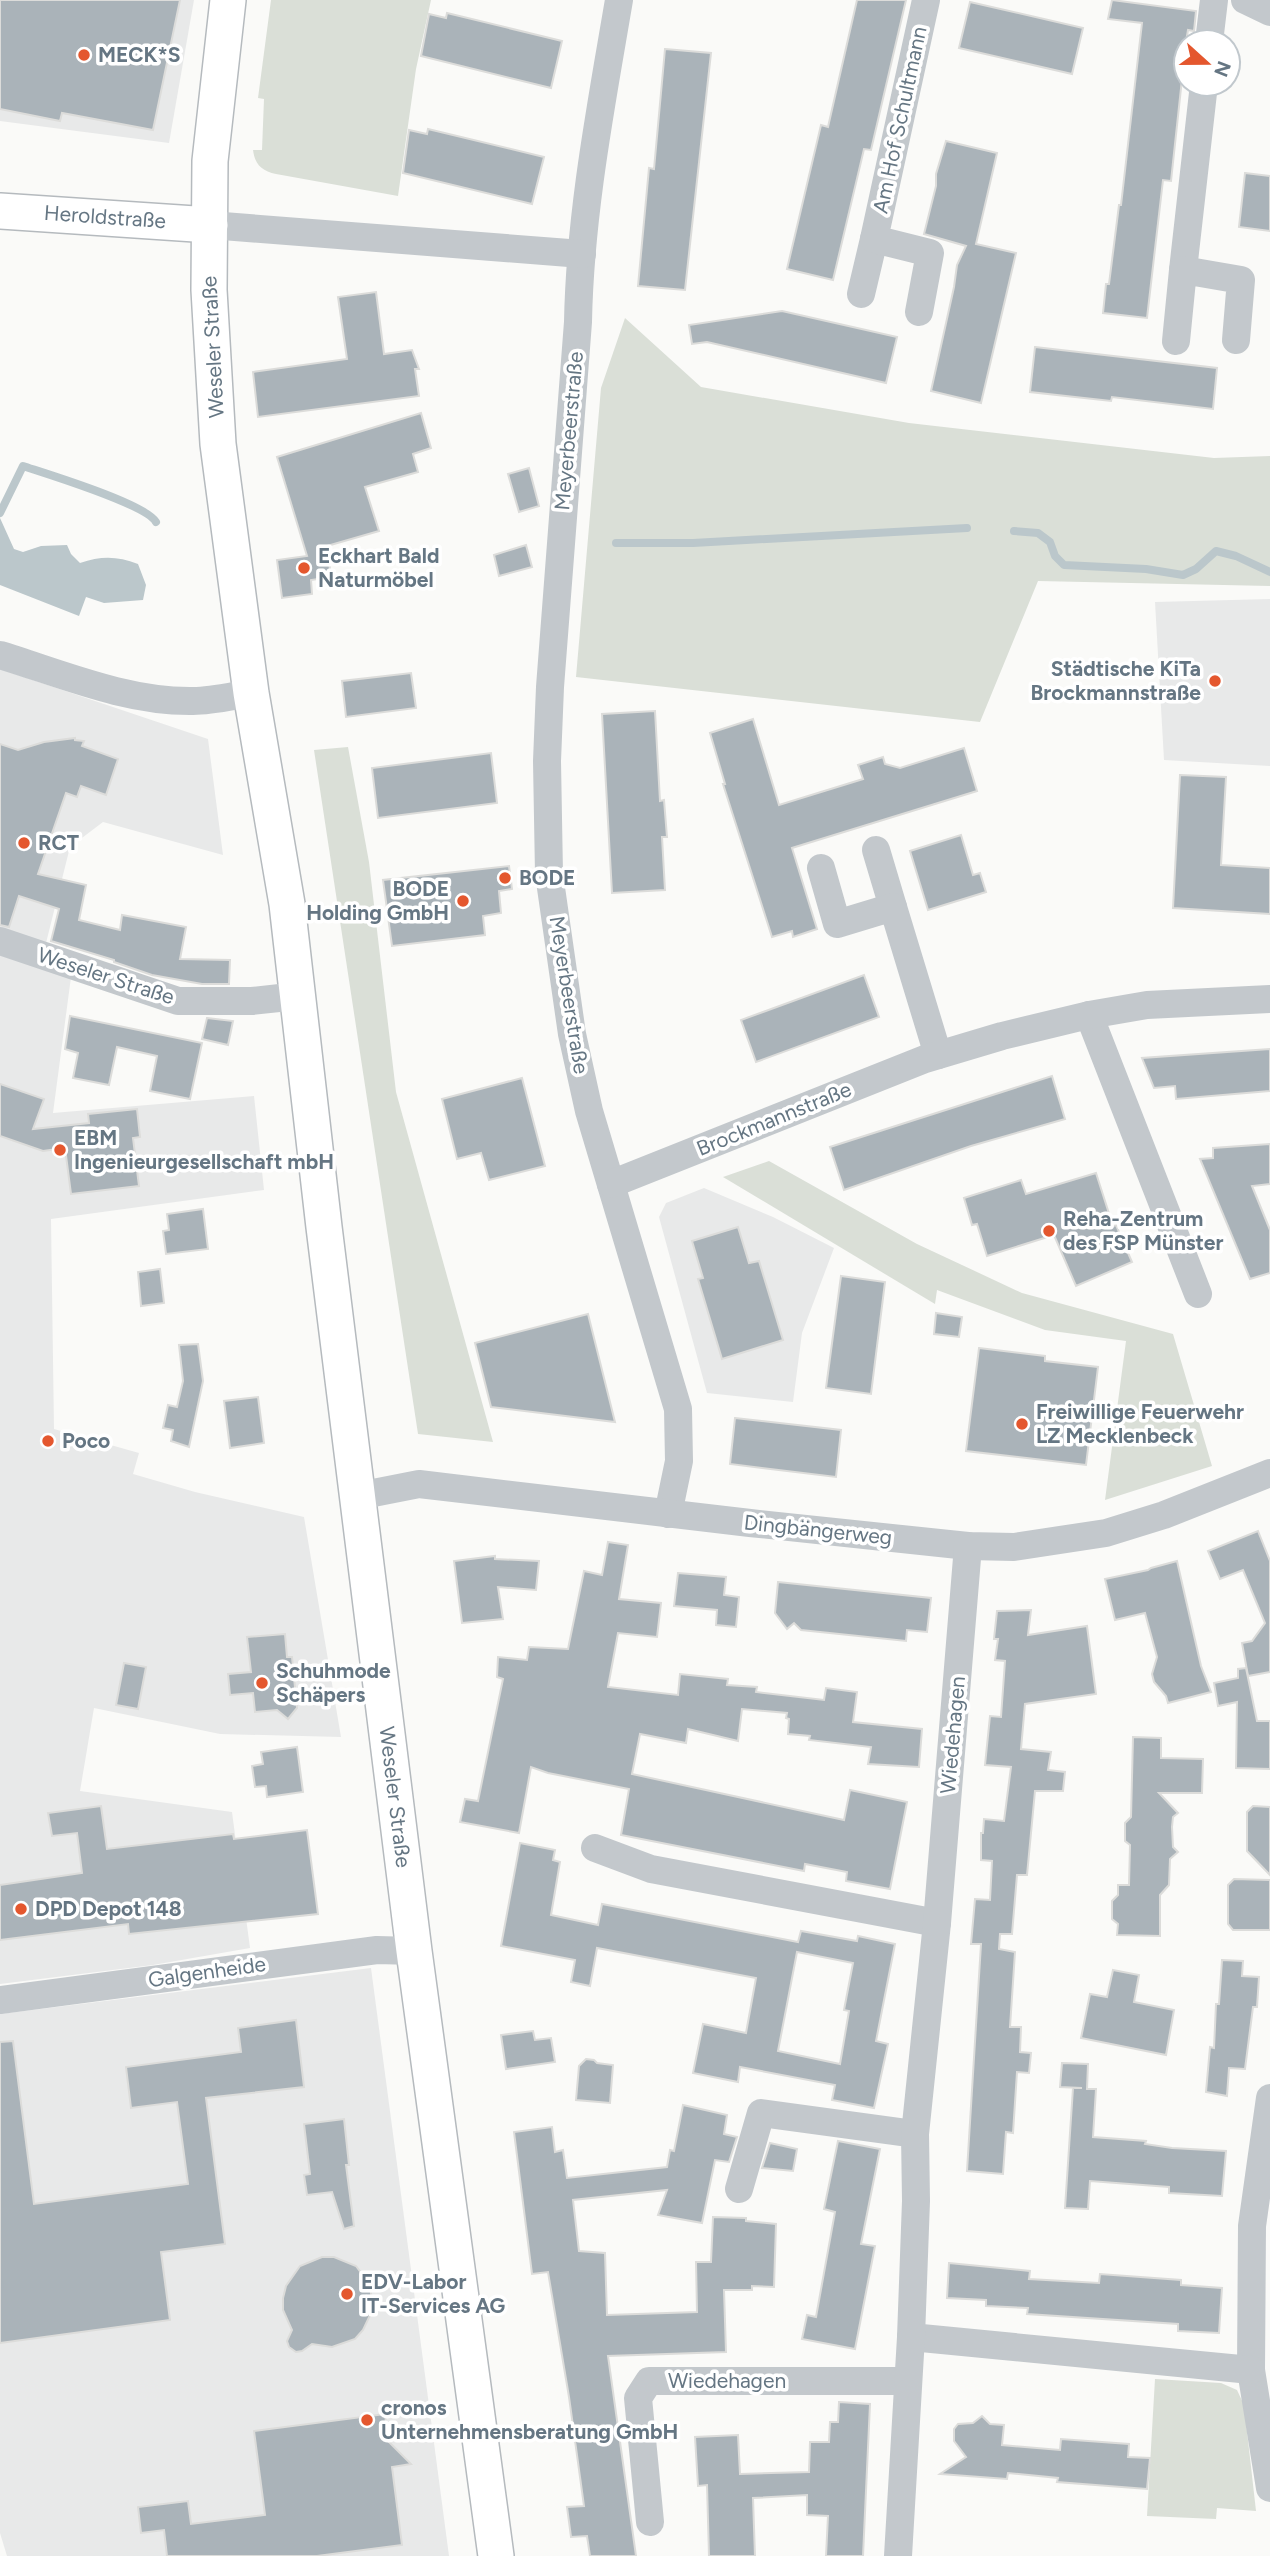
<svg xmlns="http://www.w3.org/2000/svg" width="1270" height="2556" font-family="Figtree,sans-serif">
  <rect width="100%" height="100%" fill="#fafaf8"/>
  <g fill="#e8e9e9">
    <polygon points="0,0 194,0 169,143 0,121"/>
    <polygon points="1270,599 1270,766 1164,760 1155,602"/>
    <polygon points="0,669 208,739 223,855 103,822 70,847 44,951 73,962 53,1113 254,1096 264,1190 51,1219 54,1429 139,1453 133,1474 195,1492 304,1517 341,1737 220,1734 94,1708 80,1791 232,1812 250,1948 153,1965 0,1984"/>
    <polygon points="704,1188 773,1217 834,1248 802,1333 793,1402 707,1393 659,1217 666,1203"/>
    <polygon points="371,1968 449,2556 7,2556 0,2533 0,2014"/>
  </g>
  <g fill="#dadfd7">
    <path d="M271 0H431L416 69 398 196 276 174C262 171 255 165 253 150H262L264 99 258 98Z"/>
    <polygon points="625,318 701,387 909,423 1214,458 1270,456 1270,586 1038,581 980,722 576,677 601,388"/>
    <polygon points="348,747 369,862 396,1092 493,1442 418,1434 314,750"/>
    <polygon points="769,1161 917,1244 1022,1293 1173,1334 1212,1466 1105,1500 1126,1341 1045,1330 937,1290 935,1304 723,1177"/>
    <polygon points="1155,2379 1221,2383 1237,2390 1244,2405 1256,2511 1217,2508 1216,2519 1147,2516"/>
  </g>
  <path fill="#bbc7cb" d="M0 518 14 549 23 552 41 546 67 545 71 554 80 563C101 556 117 556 138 564L146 585 143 600 104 603 86 597 79 616 0 585Z"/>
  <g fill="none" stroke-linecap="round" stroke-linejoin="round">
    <g stroke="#bbc7cb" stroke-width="8">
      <path d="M0 513 23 466C47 474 146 504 156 522"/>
      <polyline points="1014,531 1038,533 1050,542 1055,556 1064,565 1146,569 1183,575 1196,569 1216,551 1236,556 1270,572"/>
      <polyline points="616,543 693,543 967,528"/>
    </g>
  </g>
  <g fill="#aab3b9" stroke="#dcdcda" stroke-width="2" fill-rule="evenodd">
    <polygon points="0,0 180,0 153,130 62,113 60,121 0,109"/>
    <polygon points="857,0 906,0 871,150 864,149 833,280 787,269 821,125 828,127"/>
    <polygon points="1112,0 1196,11 1194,31 1188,30 1186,42 1171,181 1163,180 1147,318 1103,313 1106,284 1109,284 1119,205 1121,205 1142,23 1108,19"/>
    <polygon points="970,2 1083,28 1072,74 959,48"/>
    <polygon points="447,13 562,41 551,88 421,56 429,14 446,18"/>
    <polygon points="665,49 711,53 685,290 638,286 649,168 654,169"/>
    <polygon points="428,129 544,157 532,204 403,173 409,130 427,134"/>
    <polygon points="946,141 997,153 976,244 1016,253 981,403 931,391 954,287 957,265 966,246 924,234 936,186 936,174"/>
    <polygon points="1245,173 1270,176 1270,231 1239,227"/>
    <polygon points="376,292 384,354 412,350 419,369 415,369 419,396 258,417 253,372 347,359 338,297"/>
    <polygon points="782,311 897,337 886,383 707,342 692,344 689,325"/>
    <polygon points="1035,347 1217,368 1213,409 1112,397 1111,401 1030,392"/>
    <polygon points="421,413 431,448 413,454 418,472 365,487 379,531 327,546 331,577 311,580 312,594 282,598 277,560 307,556 277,457"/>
    <polygon points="529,468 539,506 519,512 508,474"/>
    <polygon points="526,545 532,567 499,576 494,555"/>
    <polygon points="411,673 416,708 346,717 342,681"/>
    <polygon points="655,711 660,801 664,800 667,837 662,837 665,890 612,893 602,714"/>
    <polygon points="753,719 779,805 863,779 858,765 883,757 885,764 900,768 964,748 977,791 792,848 817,929 793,937 792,931 772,937 723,784 725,784 710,733"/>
    <polygon points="75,738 75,740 84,741 82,746 118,759 106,795 81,786 77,797 66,793 38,874 86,885 79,920 120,930 122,915 186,927 180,959 230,960 229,984 202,984 152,975 114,962 114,960 51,941 59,909 19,896 9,927 0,925 0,744 18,750 44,742"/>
    <polygon points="491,753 497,803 378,818 372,768"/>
    <polygon points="1180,775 1226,777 1221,865 1270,868 1270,914 1173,908"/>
    <polygon points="961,835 973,875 980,873 986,892 928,910 910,851"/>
    <polygon points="509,866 512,889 499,891 501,913 483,916 485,935 392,946 383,880"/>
    <polygon points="864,975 879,1017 756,1062 741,1020"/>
    <polygon points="70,1016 202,1043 190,1099 150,1091 157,1056 117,1047 109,1085 73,1078 78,1053 65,1049"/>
    <polygon points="207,1018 233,1021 228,1045 202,1039"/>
    <polygon points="1270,1049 1270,1091 1176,1099 1175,1086 1154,1088 1142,1058"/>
    <polygon points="1052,1076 1065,1119 971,1146 844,1190 830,1147"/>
    <polygon points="522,1078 545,1166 489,1180 481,1153 457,1159 442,1099"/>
    <polygon points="0,1084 44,1099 33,1129 89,1123 88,1114 137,1109 140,1137 133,1138 139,1186 71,1194 65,1148 43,1151 0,1136"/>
    <polygon points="1270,1144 1270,1184 1252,1186 1270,1230 1270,1273 1250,1279 1200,1159 1213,1158 1213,1148"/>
    <polygon points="1096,1173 1113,1226 1116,1225 1132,1262 1076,1286 1054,1235 987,1256 977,1224 972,1225 964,1198 1021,1180 1026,1194"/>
    <polygon points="203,1209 208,1249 166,1254 163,1231 169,1230 167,1214"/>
    <polygon points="738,1227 749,1263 759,1261 783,1340 722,1359 698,1279 703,1278 692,1241"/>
    <polygon points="160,1269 164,1303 141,1306 138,1272"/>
    <polygon points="841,1276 885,1282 871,1394 826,1388"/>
    <polygon points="936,1313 962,1317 959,1337 934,1334"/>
    <polygon points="588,1314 615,1422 491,1407 475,1343"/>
    <polygon points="198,1344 203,1381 189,1447 171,1441 173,1430 163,1428 168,1405 177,1407 183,1381 179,1345"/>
    <polygon points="979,1348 1045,1356 1045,1361 1098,1367 1086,1465 966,1451"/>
    <polygon points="258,1397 264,1443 230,1448 224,1401"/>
    <polygon points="735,1418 841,1430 836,1477 730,1464"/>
    <polygon points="1258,1531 1270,1561 1270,1672 1248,1676 1242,1643 1252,1641 1265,1623 1243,1570 1220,1579 1208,1551"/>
    <polygon points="608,1542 628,1545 619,1599 661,1603 657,1637 618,1633 608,1687 678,1695 680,1674 728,1679 727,1685 757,1687 756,1692 824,1700 826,1688 857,1692 853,1722 922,1729 919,1767 868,1764 871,1747 809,1740 810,1736 788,1734 789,1719 786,1718 787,1713 742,1709 738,1741 688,1729 686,1743 640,1734 632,1774 844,1820 850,1790 907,1802 890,1889 846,1881 847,1872 805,1864 804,1871 621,1835 629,1789 548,1773 531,1767 519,1833 460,1822 465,1799 478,1801 503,1679 497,1677 498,1657 527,1660 529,1647 568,1649 584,1571 602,1575"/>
    <polygon points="495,1556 495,1559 539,1561 536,1590 498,1587 503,1619 462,1623 454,1561"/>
    <polygon points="1177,1561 1201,1666 1211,1692 1168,1703 1166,1696 1154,1682 1152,1674 1157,1657 1145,1613 1115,1620 1105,1579 1148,1570 1151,1568"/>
    <polygon points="678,1573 726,1577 724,1595 739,1597 736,1627 716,1625 717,1610 674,1606"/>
    <polygon points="778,1582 931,1598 927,1632 907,1630 906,1641 801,1630 794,1623 787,1629 775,1613"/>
    <polygon points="1031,1610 1028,1635 1087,1626 1096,1694 1025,1704 1021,1749 1051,1752 1048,1770 1065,1772 1063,1791 1035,1791 1027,1875 1017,1875 1012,1934 1000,1934 999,1949 1015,1952 1010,2027 1021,2027 1020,2052 1031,2053 1029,2073 1017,2072 1013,2133 1006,2132 1003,2174 967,2171 981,1944 971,1944 975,1899 990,1900 992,1861 981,1860 981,1833 983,1833 984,1819 1004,1821 1011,1767 985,1765 990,1716 1001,1717 1005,1661 995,1660 998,1639 994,1639 997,1611"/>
    <polygon points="285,1634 287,1657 292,1657 297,1708 288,1719 277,1710 255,1712 253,1693 230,1695 228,1674 251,1672 247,1637"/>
    <polygon points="124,1663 146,1667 138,1709 116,1705"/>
    <polygon points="1246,1668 1257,1721 1270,1721 1270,1769 1236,1768 1237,1702 1218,1706 1214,1683 1238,1678 1238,1669"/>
    <polygon points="1133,1737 1161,1738 1161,1758 1203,1759 1202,1793 1159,1793 1178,1813 1173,1817 1172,1827 1173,1847 1178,1852 1170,1859 1169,1885 1160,1895 1160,1936 1117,1935 1118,1924 1112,1919 1112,1901 1118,1895 1118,1885 1129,1885 1130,1845 1125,1841 1125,1823 1131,1817"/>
    <polygon points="297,1747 303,1792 267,1797 266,1786 255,1787 252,1766 263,1764 261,1752"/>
    <polygon points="101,1806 107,1849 233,1834 234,1839 307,1830 318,1914 129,1934 128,1924 0,1940 0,1885 82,1873 77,1833 52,1836 48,1813"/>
    <polygon points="1253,1806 1270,1807 1270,1875 1247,1851 1247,1812"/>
    <path d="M520 1843 555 1850 553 1860 560 1862 551 1915 598 1925 602 1904 798 1942 801 1931 857 1941 858 1936 895 1944 876 2041 888 2044 874 2108 832 2100 835 2085 740 2067 738 2082 693 2073 703 2024 746 2033 756 1978 597 1948 590 1986 571 1982 575 1960 501 1946ZM797 1952 853 1963 844 2010 849 2011 840 2064 778 2051Z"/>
    <polygon points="1234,1879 1270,1880 1270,1930 1233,1930 1228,1924 1228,1885"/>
    <polygon points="1222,1960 1243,1961 1242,1976 1259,1977 1257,2007 1253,2007 1245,2069 1229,2068 1227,2096 1206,2092 1210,2047 1214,2048 1216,2004 1219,2004"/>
    <polygon points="1113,1970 1139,1975 1134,2002 1174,2010 1166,2055 1081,2038 1090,1994 1107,1997"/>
    <polygon points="296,2020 304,2087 206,2098 225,2244 161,2252 170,2320 0,2343 0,2042 13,2041 34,2204 188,2184 177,2102 131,2108 126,2067 241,2052 238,2028"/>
    <polygon points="533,2031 535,2040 551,2038 555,2062 506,2069 501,2035"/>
    <polygon points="586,2059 594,2060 597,2063 613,2065 610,2103 576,2100 579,2066"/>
    <polygon points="1062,2063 1088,2064 1087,2089 1096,2089 1093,2137 1146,2141 1145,2144 1172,2148 1226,2151 1222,2196 1169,2193 1169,2187 1090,2181 1088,2209 1065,2208 1073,2088 1082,2088 1060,2087"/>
    <polygon points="683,2105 727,2115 724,2134 737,2137 729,2162 715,2160 702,2223 658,2215 667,2190 573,2200 579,2251 605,2253 607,2315 697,2312 696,2262 711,2262 713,2217 746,2218 746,2221 776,2224 774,2287 752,2286 752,2290 724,2290 726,2352 608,2356 636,2556 590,2556 587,2536 571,2537 567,2507 584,2506 569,2397 548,2272 532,2274 514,2132 552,2127 555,2152 563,2150 567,2178 667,2167 670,2150 674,2151"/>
    <polygon points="344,2119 349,2165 346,2165 354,2226 344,2229 332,2192 307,2195 304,2175 310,2174 304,2124"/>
    <polygon points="838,2141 880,2149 861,2244 875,2246 855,2349 802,2339 807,2315 816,2317 835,2212 824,2209"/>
    <polygon points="770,2143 797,2149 793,2171 762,2168"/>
    <polygon points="322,2257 334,2257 356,2266 370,2285 373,2309 363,2330 355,2339 332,2347 312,2344 302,2351 296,2352 289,2347 287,2341 292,2330 283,2310 283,2298 286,2286 300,2266"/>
    <polygon points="949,2263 1030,2271 1029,2279 1099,2283 1100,2274 1181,2280 1181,2285 1222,2288 1219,2333 1178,2331 1178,2324 1027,2314 1028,2308 986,2306 986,2300 947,2298"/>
    <polygon points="839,2402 870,2404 863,2556 826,2556 828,2516 807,2515 807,2495 753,2498 755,2556 709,2556 707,2485 698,2486 695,2437 738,2435 740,2474 809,2472 810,2442 829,2442 830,2422 838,2422"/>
    <polygon points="385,2414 388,2441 411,2464 392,2467 402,2545 317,2556 167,2556 164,2530 141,2533 138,2507 188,2501 191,2524 265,2515 254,2431"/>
    <polygon points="982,2416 990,2424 1004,2425 1002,2445 1060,2450 1061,2439 1129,2444 1128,2457 1150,2458 1147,2489 1057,2482 1058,2478 1008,2473 1007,2479 940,2474 966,2457 954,2441 954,2429 958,2424 973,2423"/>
  </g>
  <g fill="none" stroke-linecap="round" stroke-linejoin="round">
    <g stroke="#b5babe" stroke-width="38">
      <g id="major">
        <polyline points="228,0 210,161 209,290 218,444 251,693 287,904 324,1227 414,1951 496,2556"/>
        <polyline points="0,211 210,225"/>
      </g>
    </g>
    <g stroke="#c3c8cc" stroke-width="28">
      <path d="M619 0C601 106 580 214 578 322L550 687 547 761 549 874 572 1034 589 1111 678 1409 679 1461 668 1514"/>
      <polyline points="1245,0 1270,12"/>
      <polyline points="1209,42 1214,0"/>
      <polyline points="210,225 582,254"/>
      <polyline points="1183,270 1204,84"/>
      <polyline points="861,294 874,239"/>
      <polyline points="919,312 930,253 874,239 926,0"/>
      <polyline points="1176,341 1183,270 1241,280 1236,340"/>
      <path d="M0 655C62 674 127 702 193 701 212 701 232 696 251 693"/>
      <polyline points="876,850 893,907"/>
      <polyline points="821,868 837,924 893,907 938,1055"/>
      <polyline points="0,941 178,1001 252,1001 298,996"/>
      <polyline points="1089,1015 1198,1294"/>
      <polyline points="611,1184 925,1059 1002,1036 1089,1015 1147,1005 1270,999"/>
      <polyline points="358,1496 419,1484 750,1523 968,1546 1014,1547 1106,1533 1164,1515 1270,1473"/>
      <polyline points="595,1848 651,1869 937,1923"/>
      <polyline points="0,2000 377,1950 414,1951"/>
      <polyline points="1270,2098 1252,2226 1251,2370 1270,2488"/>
      <polyline points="739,2189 761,2113 915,2134"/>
      <polyline points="911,2337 1251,2370"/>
      <polyline points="650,2522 638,2398 649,2381 908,2381"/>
      <polyline points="898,2556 911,2337 916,2201 915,2134 937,1923 968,1546"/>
    </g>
    <use href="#major" stroke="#fff" stroke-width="35"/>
  </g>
  <g fill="#e4572e" stroke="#fff" stroke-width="2.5">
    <circle cx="84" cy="55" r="7"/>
    <circle cx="304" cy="568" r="7"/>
    <circle cx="1215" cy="681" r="7"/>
    <circle cx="24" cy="843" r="7"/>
    <circle cx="505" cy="878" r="7"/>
    <circle cx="463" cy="901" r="7"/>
    <circle cx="60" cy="1150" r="7"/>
    <circle cx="1049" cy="1231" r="7"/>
    <circle cx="1022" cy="1424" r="7"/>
    <circle cx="48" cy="1441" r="7"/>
    <circle cx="262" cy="1683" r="7"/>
    <circle cx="21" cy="1909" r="7"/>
    <circle cx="347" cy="2294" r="7"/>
    <circle cx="367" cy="2420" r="7"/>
  </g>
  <g text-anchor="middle" stroke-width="7" stroke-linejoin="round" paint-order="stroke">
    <g font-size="21" font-weight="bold" fill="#657683" stroke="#fff" text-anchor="start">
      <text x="98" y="62">MECK*S</text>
      <text x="318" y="563">Eckhart Bald<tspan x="318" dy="24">Naturmöbel</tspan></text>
      <text x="1201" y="676" text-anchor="end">Städtische KiTa<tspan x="1201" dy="24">Brockmannstraße</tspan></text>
      <text x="38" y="850">RCT</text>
      <text x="519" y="885">BODE</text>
      <text x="449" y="896" text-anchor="end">BODE<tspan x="449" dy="24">Holding GmbH</tspan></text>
      <text x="74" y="1145">EBM<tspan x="74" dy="24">Ingenieurgesellschaft mbH</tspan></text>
      <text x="1063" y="1226">Reha-Zentrum<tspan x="1063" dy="24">des FSP Münster</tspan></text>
      <text x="1036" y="1419">Freiwillige Feuerwehr<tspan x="1036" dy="24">LZ Mecklenbeck</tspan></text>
      <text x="62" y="1448">Poco</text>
      <text x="276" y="1678">Schuhmode<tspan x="276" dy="24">Schäpers</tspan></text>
      <text x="35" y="1916">DPD Depot 148</text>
      <text x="361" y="2289">EDV-Labor<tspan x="361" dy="24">IT-Services AG</tspan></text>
      <text x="381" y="2415">cronos<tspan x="381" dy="24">Unternehmensberatung GmbH</tspan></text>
    </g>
    <g font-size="21" fill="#657683" stroke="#fff">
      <text transform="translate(900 120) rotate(-78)" y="7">Am Hof Schultmann</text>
      <text transform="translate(105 217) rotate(4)" y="7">Heroldstraße</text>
      <text transform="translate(213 347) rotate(-93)" y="7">Weseler Straße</text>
      <text transform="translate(569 431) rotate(-85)" y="7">Meyerbeerstraße</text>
      <text transform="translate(106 976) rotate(18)" y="7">Weseler Straße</text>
      <text transform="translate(569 995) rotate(81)" y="7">Meyerbeerstraße</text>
      <text transform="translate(774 1119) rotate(-22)" y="7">Brockmannstraße</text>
      <text transform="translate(818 1530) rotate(6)" y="7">Dingbängerweg</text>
      <text transform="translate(953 1735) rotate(-85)" y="7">Wiedehagen</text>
      <text transform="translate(395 1797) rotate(83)" y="7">Weseler Straße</text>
      <text transform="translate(207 1972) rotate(-8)" y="7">Galgenheide</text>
      <text x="727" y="2388">Wiedehagen</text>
    </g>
  </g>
  <g transform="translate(1207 63) rotate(111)"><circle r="33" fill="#ffffff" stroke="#c1c8cd" stroke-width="2"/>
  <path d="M0-5L12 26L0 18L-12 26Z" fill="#e4572e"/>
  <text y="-10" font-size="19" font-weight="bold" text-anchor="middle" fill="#657683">N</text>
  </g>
</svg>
